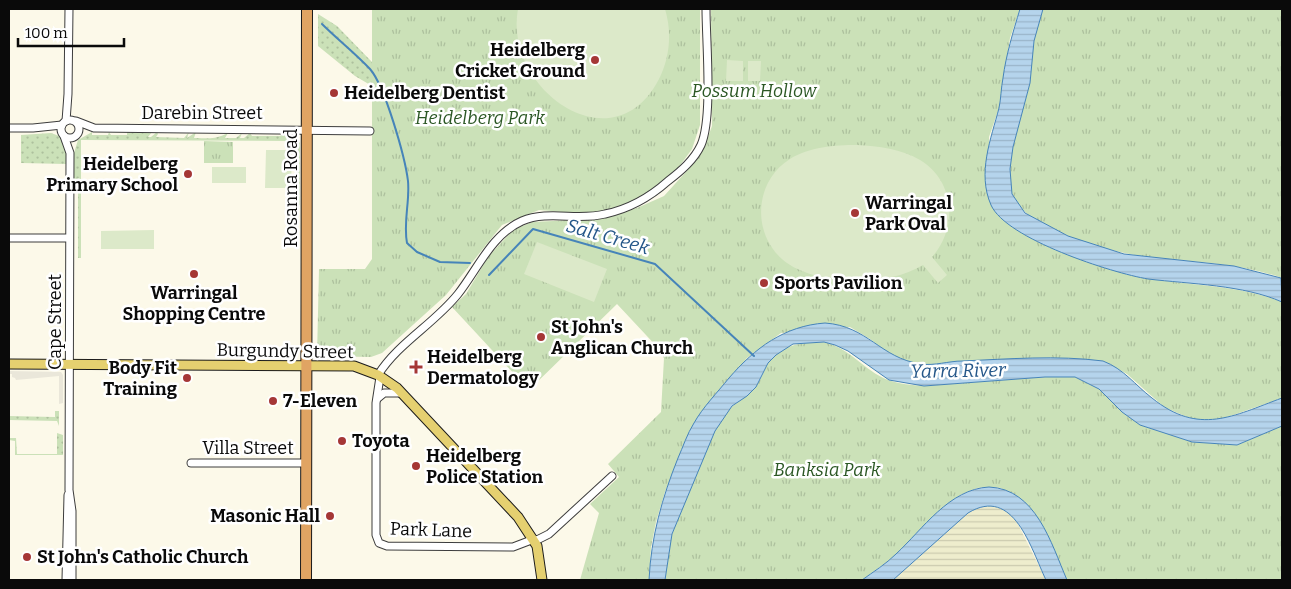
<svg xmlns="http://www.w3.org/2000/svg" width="1291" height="589" font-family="Bitter,serif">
  <defs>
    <pattern id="farmland-rules" width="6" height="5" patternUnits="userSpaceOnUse" patternTransform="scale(1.25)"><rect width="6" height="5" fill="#eeedcd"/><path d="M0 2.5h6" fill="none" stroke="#cbcaaf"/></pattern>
    <pattern id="grass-dots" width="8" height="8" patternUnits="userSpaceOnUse" patternTransform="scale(1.25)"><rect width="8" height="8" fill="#cbe1b8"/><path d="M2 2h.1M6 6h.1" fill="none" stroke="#adc09d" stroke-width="1.8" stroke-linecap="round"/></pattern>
    <pattern id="park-tufts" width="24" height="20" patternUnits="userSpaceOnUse" patternTransform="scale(1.25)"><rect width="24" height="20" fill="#cbe1b8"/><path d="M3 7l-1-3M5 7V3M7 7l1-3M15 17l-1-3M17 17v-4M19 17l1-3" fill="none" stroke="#adc09d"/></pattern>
    <pattern id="water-rules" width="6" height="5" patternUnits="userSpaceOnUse" patternTransform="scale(1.25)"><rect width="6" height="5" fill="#b5d4ec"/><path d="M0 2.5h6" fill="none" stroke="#9ab5c9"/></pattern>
  </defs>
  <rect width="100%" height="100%" fill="#fcf9e9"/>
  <polygon fill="url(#farmland-rules)" points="993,505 1003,507 1016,520 1046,580 893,580 968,513 974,509"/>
  <g fill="url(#grass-dots)">
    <polygon points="318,14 337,26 372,62 372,86 355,76 318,46"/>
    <path d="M92 132V135H108L109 132 111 135H127V132H152L148 137H151L157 132 158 134 156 137 184 138 189 132 187 138 196 132 194 138C210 138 214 140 228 133L225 138H236L242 133 240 138H244L250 133 252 136H280L284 133 297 138 300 143V205H296V143L294 141 81 140V258H78V184L74 180V153L78 140Z"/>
    <polygon points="51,133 62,137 66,148 66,164 21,163 21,135"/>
    <polygon points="55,411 59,411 59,426 57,421 9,420 9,416 55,417"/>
    <polygon points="57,433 63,435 63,455 15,455 15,441 9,440 9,438 16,438 17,454 57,454"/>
  </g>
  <g fill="url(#park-tufts)">
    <polygon points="372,9 700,9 700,125 692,149 676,171 644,195 617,208 586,214 539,210 502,225 446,295 382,353 371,357 317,356 319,269 365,269 372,259"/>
    <path d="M711 9H1020L1010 38 999 108 989 137 991 205C1004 224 1010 226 1029 235 1067 254 1104 271 1147 278 1191 286 1240 285 1282 302V398L1216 421 1194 420 1164 407 1127 374 1103 361 1008 359 924 365 907 362 891 356 870 339 850 327 781 333 747 358 694 423 665 492 656 522 651 547 649 580H580L599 513 590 504 619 477 608 464 661 412 664 358 660 350 617 304 529 390 452 307 466 294 488 257 513 230 532 222 595 219 637 208 664 196 694 163 704 148 712 126Z"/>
    <path d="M1043 9H1282V278C1240 263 1192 262 1148 257 1113 253 1025 231 1012 194 1002 165 1021 119 1028 90 1032 74 1031 58 1034 42 1035 31 1040 19 1043 9Z"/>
    <polygon points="204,141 233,142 233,163 204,163"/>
    <path d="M824 342C852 349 863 370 888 380 899 384 912 385 924 386L1045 377H1075L1099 389 1122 412 1140 425 1192 442 1237 445 1282 426V580H1067L1042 525 1001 488 989 487 977 488 960 495 941 510 895 556 862 580H665C666 569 666 557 669 546 676 515 705 442 723 416 732 404 745 399 754 388 760 382 763 373 767 365 781 343 801 343 824 342Z"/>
  </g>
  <g fill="#dce9c9">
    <path d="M518 9H665C672 32 670 57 659 79 613 168 503 89 518 9Z"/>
    <polygon points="727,60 743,61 743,81 726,81"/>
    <polygon points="748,61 761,61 760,81 748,81"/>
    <path d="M857 145C878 146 902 149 920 160 955 181 958 228 932 257L947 275 938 283 923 265C901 278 874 282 849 280 828 279 804 275 787 263 751 237 753 182 790 159 809 147 835 145 857 145Z"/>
    <polygon points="266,150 292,150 291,188 265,188"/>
    <rect x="212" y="167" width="34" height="16"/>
    <polygon points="154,230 154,249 101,249 101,231"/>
    <polygon points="537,242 607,269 594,302 524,274"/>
  </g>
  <polygon fill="#eae7da" points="9,371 61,372 63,375 63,403 59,404 59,376 16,380 15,378 12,377 12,374 9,374"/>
  <g fill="url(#water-rules)" stroke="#4684b9">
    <path d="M1020 9H1043L1034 41 1030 83 1013 147 1010 169 1012 194 1025 213 1068 236 1124 254 1234 266 1281 278 1282 302C1244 285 1190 284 1148 279 1112 273 1006 239 991 205 977 173 991 139 999 108 1001 99 1001 88 1003 78 1006 55 1013 32 1020 9Z"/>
    <path d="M825 323C868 326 880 358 921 364 934 366 949 361 962 361 1008 359 1058 355 1103 361 1124 369 1135 385 1152 398 1199 436 1233 416 1282 398V426L1237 445 1192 442 1140 425 1122 412 1099 389 1075 377H1045L924 386 889 380 848 351 835 345 824 342 793 344 776 355 768 363 756 387 747 396 732 406 715 431 672 534 665 580H649C651 537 662 498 678 458 683 447 687 434 694 423 703 407 717 393 729 378 755 348 784 326 825 323Z"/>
    <path d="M989 487C1036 489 1051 543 1067 580H1046C1031 549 1014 485 968 513L893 580H862C873 572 886 564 896 554 923 529 949 489 989 487Z"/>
  </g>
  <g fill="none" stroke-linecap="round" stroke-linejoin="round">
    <g stroke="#4684b9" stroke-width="2">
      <path d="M322 24C337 39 355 53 370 69 385 86 405 157 408 181 410 202 403 222 407 243L417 252 440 262 470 263"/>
      <polyline points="489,275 533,229 655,264 754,356"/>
    </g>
    <g stroke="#3d3d3d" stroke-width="9">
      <g id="minor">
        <circle cx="70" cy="129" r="9"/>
        <polyline points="66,121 68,94 69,9"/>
        <polyline points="76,121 94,128 370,131"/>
        <polyline points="9,128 33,128 62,125"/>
        <polyline points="64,136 70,153 69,490 72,511 72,580"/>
        <polyline points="9,238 69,238"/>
        <path d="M378 375C398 343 434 324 458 294 477 270 492 234 522 221 548 210 578 221 605 214 629 209 650 197 668 181 681 171 694 160 701 145 713 118 706 41 706 9"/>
        <polyline points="380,377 376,403 376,535 379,543 387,546 513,547 534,539"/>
        <polyline points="378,398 384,393 402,393"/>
        <polyline points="191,463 306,463"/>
        <polyline points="535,541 549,534 612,476"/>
        <polyline points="66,580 68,495"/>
      </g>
    </g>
    <g stroke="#1b1b1b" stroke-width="11">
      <polyline id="major" points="9,364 354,366 378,375 397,388 518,517 537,546 542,580"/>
    </g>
    <g stroke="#1b1b1b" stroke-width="12">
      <polyline id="highway" points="306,580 307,9"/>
    </g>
    <use href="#minor" stroke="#fff" stroke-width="7"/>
    <use href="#major" stroke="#e5d070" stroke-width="9"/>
    <use href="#highway" stroke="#e0a463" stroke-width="10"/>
  </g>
  <g fill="#a53736" stroke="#fff" stroke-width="2">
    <circle cx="595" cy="60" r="5"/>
    <circle cx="334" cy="93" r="5"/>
    <circle cx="188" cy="174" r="5"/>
    <circle cx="855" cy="213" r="5"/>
    <circle cx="194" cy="274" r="5"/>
    <circle cx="764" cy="283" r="5"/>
    <circle cx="541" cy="337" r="5"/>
    <path d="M413.5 359.5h5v5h5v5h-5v5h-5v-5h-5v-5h5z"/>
    <circle cx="187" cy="378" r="5"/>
    <circle cx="273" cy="401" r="5"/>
    <circle cx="342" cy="441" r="5"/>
    <circle cx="416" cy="466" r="5"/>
    <circle cx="330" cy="516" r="5"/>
    <circle cx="27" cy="557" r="5"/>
  </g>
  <g text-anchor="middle" stroke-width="5" stroke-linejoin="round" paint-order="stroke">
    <g font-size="18" font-weight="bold" fill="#0a0a0a" stroke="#fff" text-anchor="start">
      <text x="585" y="56" text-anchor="end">Heidelberg<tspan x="585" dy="21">Cricket Ground</tspan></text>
      <text x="344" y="99">Heidelberg Dentist</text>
      <text x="178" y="170" text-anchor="end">Heidelberg<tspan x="178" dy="21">Primary School</tspan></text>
      <text x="865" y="209">Warringal<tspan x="865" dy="21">Park Oval</tspan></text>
      <text x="774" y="289">Sports Pavilion</text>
      <text x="194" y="299" text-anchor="middle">Warringal<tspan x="194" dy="21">Shopping Centre</tspan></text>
      <text x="551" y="333">St John's<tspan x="551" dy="21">Anglican Church</tspan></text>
      <text x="427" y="363">Heidelberg<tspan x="427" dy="21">Dermatology</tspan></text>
      <text x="177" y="374" text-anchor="end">Body Fit<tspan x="177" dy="21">Training</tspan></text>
      <text x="283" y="407">7-Eleven</text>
      <text x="352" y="447">Toyota</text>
      <text x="426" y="462">Heidelberg<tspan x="426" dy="21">Police Station</tspan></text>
      <text x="320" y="522" text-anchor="end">Masonic Hall</text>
      <text x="37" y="563">St John's Catholic Church</text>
    </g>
    <g font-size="18" font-style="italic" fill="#2b5724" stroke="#fff">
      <text x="754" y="97">Possum Hollow</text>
      <text x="480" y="124">Heidelberg Park</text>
      <text x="827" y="476">Banksia Park</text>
    </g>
    <g font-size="18" fill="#0a0a0a" stroke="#fff">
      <text x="202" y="119">Darebin Street</text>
      <text transform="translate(291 188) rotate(-90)" y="6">Rosanna Road</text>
      <text transform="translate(55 322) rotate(-90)" y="6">Cape Street</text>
      <text transform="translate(285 351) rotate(1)" y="6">Burgundy Street</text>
      <text x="248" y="454">Villa Street</text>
      <text transform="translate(431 530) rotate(2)" y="6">Park Lane</text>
    </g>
    <g font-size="19" font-style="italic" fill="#255789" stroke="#fff">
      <text transform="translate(608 236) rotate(16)" y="7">Salt Creek</text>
      <text transform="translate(958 370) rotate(-1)" y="7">Yarra River</text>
    </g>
  </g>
  <rect width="1291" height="589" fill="none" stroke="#0a0a0a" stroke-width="20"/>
  <path d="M18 38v8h106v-8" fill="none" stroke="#0a0a0a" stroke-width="2.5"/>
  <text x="25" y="38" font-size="15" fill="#0a0a0a" stroke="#ffffff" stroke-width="4" paint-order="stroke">100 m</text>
</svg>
